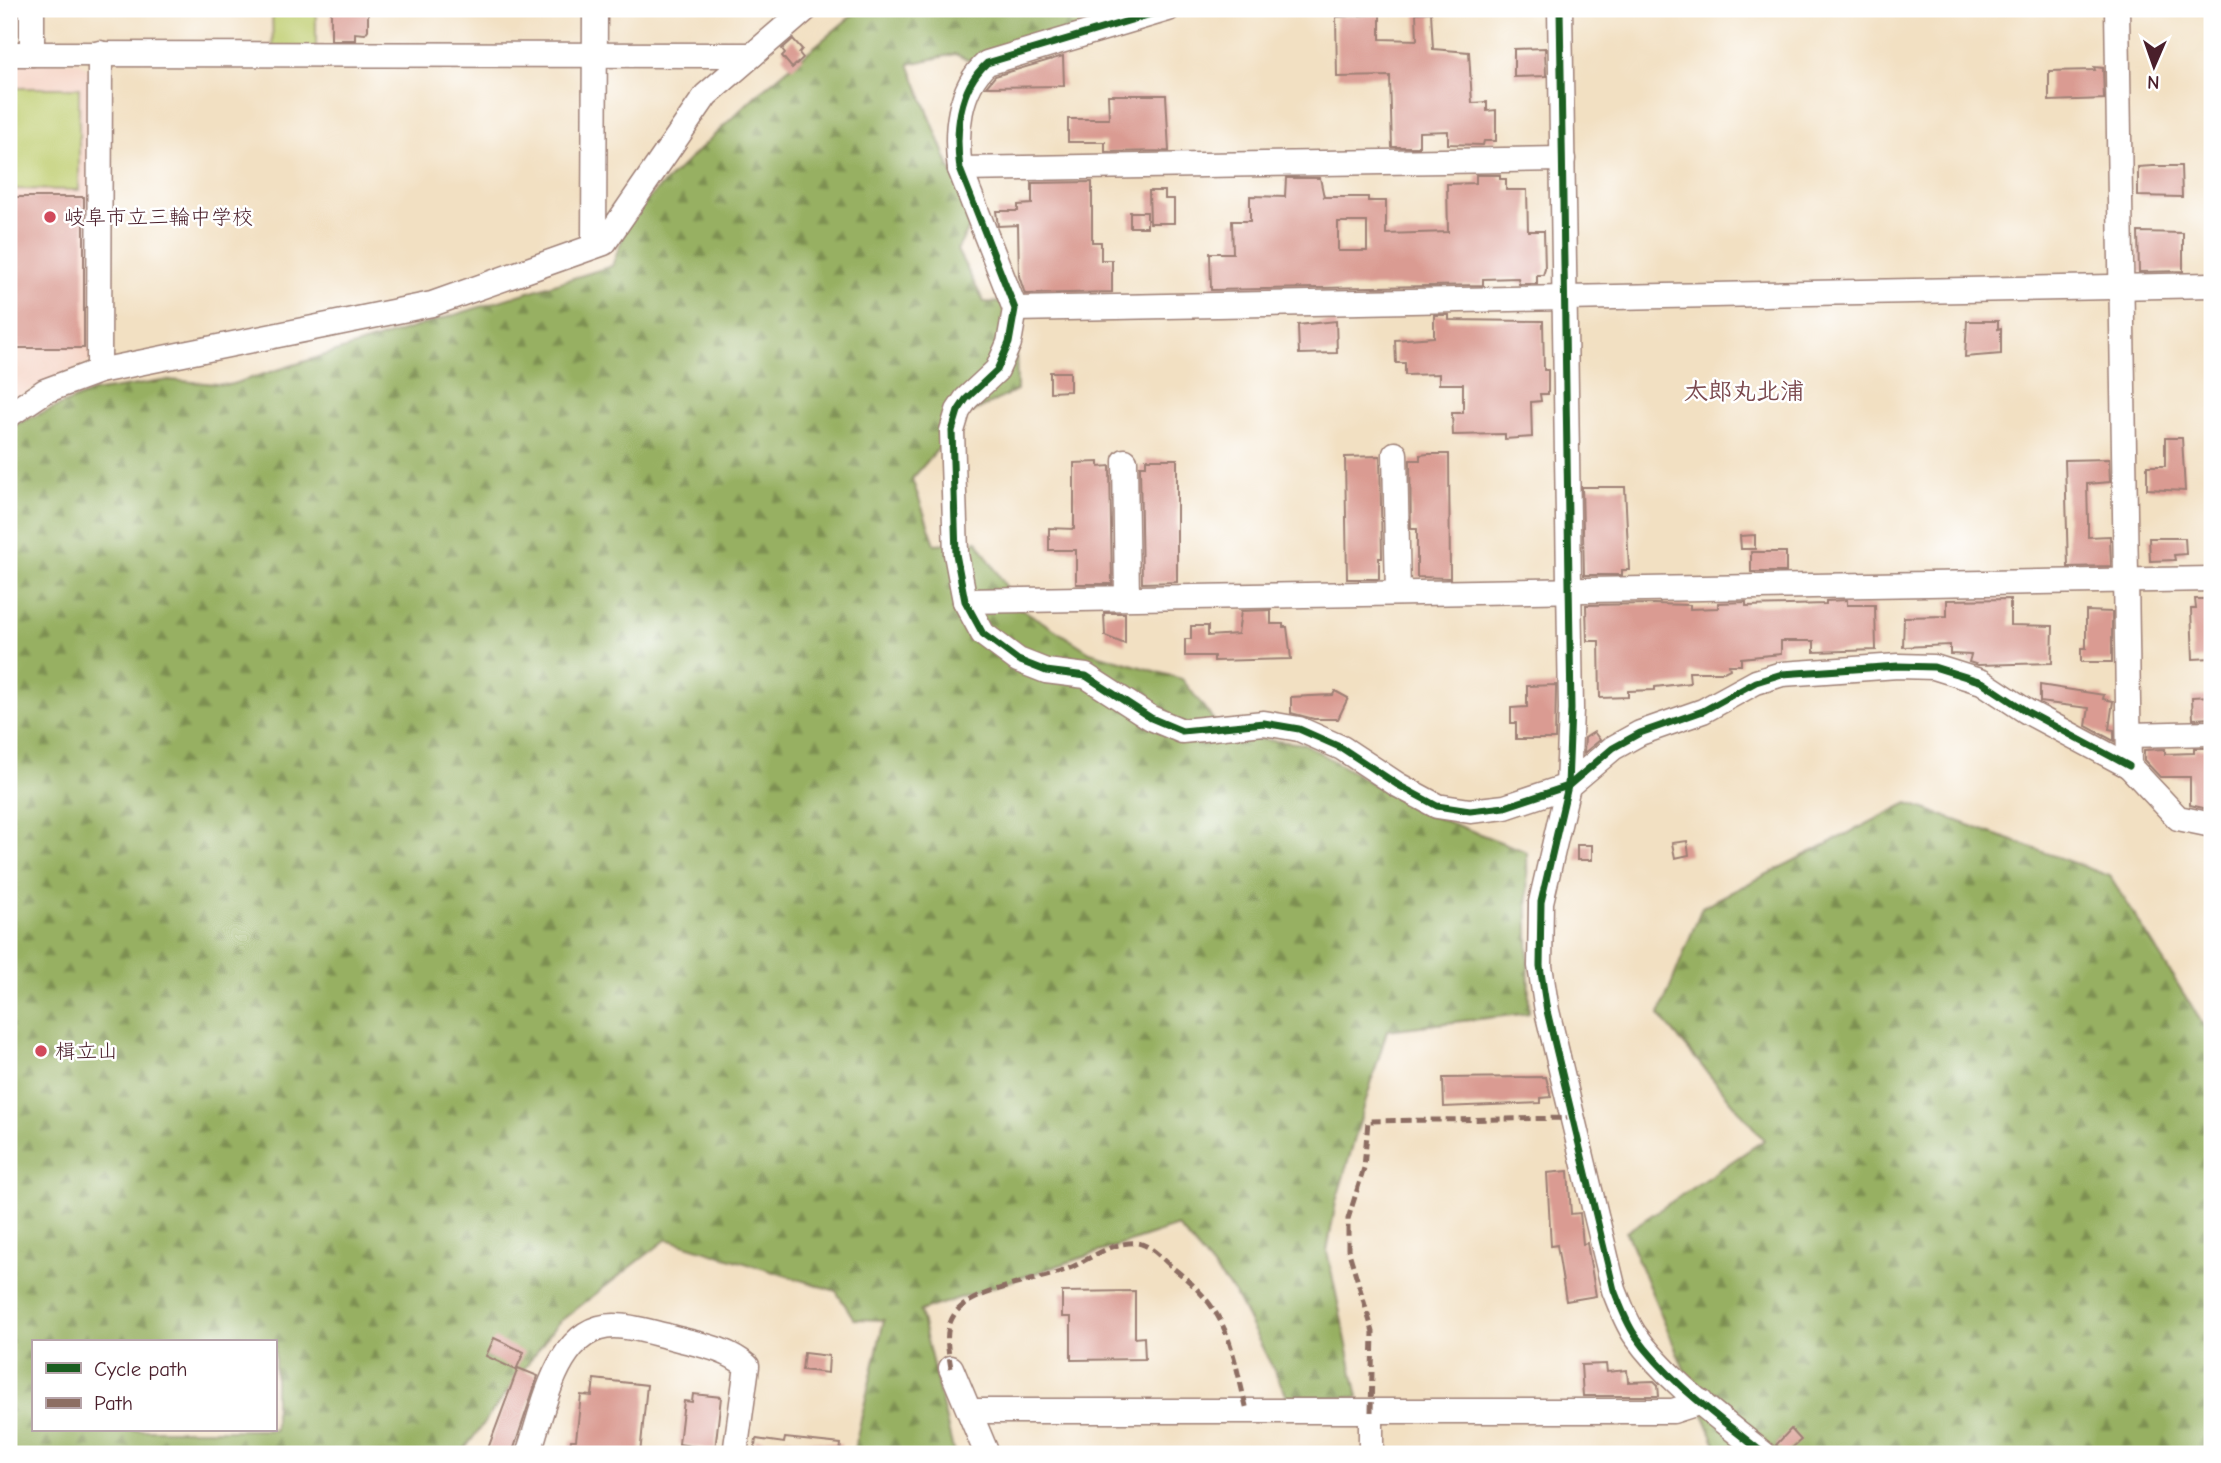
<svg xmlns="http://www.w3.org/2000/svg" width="2221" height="1463" font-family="'Comic Neue','Klee One',sans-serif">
  <defs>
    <pattern id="forest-firs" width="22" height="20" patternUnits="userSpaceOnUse" patternTransform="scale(1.75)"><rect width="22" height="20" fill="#97b062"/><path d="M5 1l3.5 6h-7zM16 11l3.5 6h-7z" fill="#7d8f51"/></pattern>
  </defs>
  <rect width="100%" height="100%" fill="#fff"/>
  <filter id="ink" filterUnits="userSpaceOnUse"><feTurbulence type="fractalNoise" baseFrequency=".0143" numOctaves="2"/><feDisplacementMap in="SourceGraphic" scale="14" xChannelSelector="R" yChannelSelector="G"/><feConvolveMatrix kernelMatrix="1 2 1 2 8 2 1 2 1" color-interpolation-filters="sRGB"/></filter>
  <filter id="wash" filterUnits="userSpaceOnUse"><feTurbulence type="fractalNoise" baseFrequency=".00686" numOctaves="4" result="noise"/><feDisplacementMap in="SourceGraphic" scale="28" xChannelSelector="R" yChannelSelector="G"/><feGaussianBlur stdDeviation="1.57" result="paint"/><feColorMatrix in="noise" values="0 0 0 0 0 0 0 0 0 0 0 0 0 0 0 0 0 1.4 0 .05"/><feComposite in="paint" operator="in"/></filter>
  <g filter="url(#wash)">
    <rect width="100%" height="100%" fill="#f2e0c2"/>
    <polygon fill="#f5d2c2" points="9,62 79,62 92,73 91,361 9,400"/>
    <g fill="#bfcd6f" stroke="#84764d" stroke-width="2">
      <polygon points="272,9 316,9 316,53 273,52"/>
      <polygon points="9,88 79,88 79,190 9,189"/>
    </g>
    <g fill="url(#forest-firs)" stroke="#706846" stroke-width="2" fill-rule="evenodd">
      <path d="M860 9H1138L979 65 955 54 909 64 972 223 957 250 984 302 1015 303 1017 390 967 415 912 479 935 544 977 541 1019 607 1090 652 1182 679 1226 736 1305 744 1417 810 1527 852 1529 1013 1387 1030 1336 1202 1327 1251 1358 1397 1288 1398 1235 1294 1178 1226 920 1311 954 1454H853L884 1320 854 1319 836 1291 667 1239 558 1323 461 1454H9V427L92 392 169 380 229 385 612 266 631 215 756 95ZM33 1342H275V1430H33Z"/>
      <polygon points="1908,803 2110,876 2212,1039 2212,1454 1720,1454 1626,1232 1764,1140 1659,1015 1702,907"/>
    </g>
    <g id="blocks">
      <g fill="#da9b92" fill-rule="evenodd">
        <polygon points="331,9 368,12 368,30 365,34 355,33 355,40 331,40"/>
        <polygon points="1431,12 1433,49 1469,52 1472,103 1487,102 1487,111 1496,110 1496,141 1484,141 1483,145 1448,144 1448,131 1419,132 1419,147 1392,147 1390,76 1337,77 1336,17 1380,14 1380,39 1417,40 1416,13"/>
        <polygon points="793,39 802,49 799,53 803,58 792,68 782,56 785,53 782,49"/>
        <polygon points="1545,48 1546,76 1514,77 1514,49"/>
        <polygon points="1063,56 1064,86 986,87 995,76"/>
        <polygon points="2094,67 2103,68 2104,99 2049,101 2049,71 2095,70"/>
        <polygon points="1108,95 1166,95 1169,151 1105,152 1105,142 1068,142 1068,119 1109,119"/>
        <polygon points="2153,166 2181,166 2182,197 2138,196 2138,167"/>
        <path d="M1476 175H1500V179H1506V190H1527L1528 231H1544L1545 269 1543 275H1537V284H1519L1518 278 1483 279V285L1211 290 1210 253H1233L1232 221H1250V196L1285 197 1286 178H1320L1324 197H1368V201H1386V234L1448 232 1447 184 1476 183ZM1338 222H1367V251H1338Z"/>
        <polygon points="1092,182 1092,242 1101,242 1101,260 1112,260 1112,292 1025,294 1019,276 1018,225 998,226 996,211 1018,211 1018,205 1032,204 1032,183"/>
        <polygon points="1149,191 1165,191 1165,199 1174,199 1174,223 1150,223"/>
        <rect x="9" y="197" width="75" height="151"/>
        <rect x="1130" y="212" width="17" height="15"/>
        <polygon points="2138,232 2183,233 2183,271 2139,272"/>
        <polygon points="1434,315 1449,315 1449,320 1543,321 1544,370 1548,370 1548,394 1540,394 1541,401 1531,402 1532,437 1505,439 1505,434 1453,435 1452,413 1463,413 1463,384 1439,384 1439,374 1405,375 1405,363 1396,363 1395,340 1434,337"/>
        <polygon points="1336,321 1337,353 1299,354 1298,325"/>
        <polygon points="1967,321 1998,321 1998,329 2001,328 2001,354 1965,357"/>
        <polygon points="1050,372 1070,372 1070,391 1050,392"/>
        <polygon points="2165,438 2182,438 2185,491 2147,489 2147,466 2165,466"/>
        <polygon points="1428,454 1449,454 1450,578 1417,577 1417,529 1411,529 1410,460 1420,460 1420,455"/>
        <polygon points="1380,456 1382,558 1379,558 1379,579 1347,579 1345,457"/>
        <polygon points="1146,459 1177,459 1177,582 1142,583 1140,466 1146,466"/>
        <polygon points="2109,459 2110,482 2087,484 2088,522 2088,537 2110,536 2111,566 2068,567 2065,460"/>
        <polygon points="1099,462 1099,467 1110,466 1112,584 1076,584 1076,550 1049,550 1049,528 1074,529 1074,463"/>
        <polygon points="1582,487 1625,487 1629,570 1622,570 1622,575 1584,575"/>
        <polygon points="1755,535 1755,549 1741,549 1740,536"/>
        <polygon points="2149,538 2185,538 2186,554 2174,555 2175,560 2150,561"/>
        <rect x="1751" y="552" width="35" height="20"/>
        <polygon points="2010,599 2010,625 2053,626 2052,663 1978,665 1969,662 1971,655 1950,654 1950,645 1903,647 1904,617 1947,616 1947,600"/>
        <polygon points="2195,599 2212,599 2212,658 2193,659 2191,609 2196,609"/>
        <polygon points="1847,600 1847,605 1875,605 1876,650 1814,652 1814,641 1781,641 1781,654 1741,658 1741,665 1729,665 1730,669 1724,672 1689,672 1690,683 1655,687 1655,690 1628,691 1628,697 1600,698 1599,641 1587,641 1586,605 1653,604 1690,605 1690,609 1718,608 1718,603 1746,602 1746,606 1826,604 1826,601"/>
        <polygon points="1271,610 1271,624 1283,624 1283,627 1287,627 1291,659 1214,661 1214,656 1185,656 1185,639 1191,639 1191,626 1208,626 1208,636 1238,634 1241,611"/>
        <polygon points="2086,611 2112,612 2112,662 2081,662 2081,648 2086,648"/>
        <polygon points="1104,613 1125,613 1125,644 1105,636"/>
        <polygon points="1556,685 1555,739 1516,739 1516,723 1511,723 1511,708 1527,707 1527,686"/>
        <polygon points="2040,685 2104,695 2103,699 2113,701 2109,729 2114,730 2114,741 2086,726 2089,708 2040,702"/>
        <polygon points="1335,691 1348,698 1338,719 1314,719 1291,713 1291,697 1333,695"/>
        <polygon points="2212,696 2212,718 2193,719 2192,697"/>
        <polygon points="1594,732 1600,740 1584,753 1585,738"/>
        <polygon points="2194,748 2212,748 2212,810 2190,805 2190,777 2160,777 2144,760 2144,750 2165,749 2165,754 2194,753"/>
        <polygon points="1687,841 1689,855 1675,858 1672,843"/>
        <rect x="1577" y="845" width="15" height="15"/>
        <polygon points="1546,1077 1551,1097 1541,1098 1541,1103 1444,1107 1443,1078"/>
        <polygon points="1568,1171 1571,1214 1580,1213 1583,1244 1587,1243 1596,1296 1566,1301 1557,1245 1551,1246 1547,1173"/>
        <polygon points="1135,1291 1135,1338 1144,1337 1145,1359 1071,1360 1071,1317 1062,1317 1062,1292"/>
        <polygon points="494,1338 524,1352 516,1370 486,1356"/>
        <polygon points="804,1353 829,1356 828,1373 802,1370"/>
        <polygon points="1606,1364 1607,1372 1627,1370 1628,1382 1654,1381 1658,1385 1659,1396 1583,1396 1581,1365"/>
        <polygon points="518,1368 538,1376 512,1454 486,1454"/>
        <polygon points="594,1379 647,1385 640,1454 569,1454 571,1440 576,1440 581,1395 592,1396"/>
        <polygon points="693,1394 721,1397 715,1450 679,1444 684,1401 692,1402"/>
        <polygon points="1791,1429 1801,1440 1785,1454 1776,1445"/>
        <polygon points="785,1438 841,1444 840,1454 754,1454 756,1439 784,1443"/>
      </g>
    </g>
  </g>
  <g filter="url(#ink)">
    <use href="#blocks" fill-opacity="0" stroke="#9e8076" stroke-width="2"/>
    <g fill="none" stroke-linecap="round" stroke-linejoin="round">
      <g stroke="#9e8076" stroke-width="27">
        <g id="minor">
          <path d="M1168 9 987 63C958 89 955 132 960 169L1015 309 1009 343 997 370 966 399 958 411 952 431 956 554 965 601 983 634 1018 660 1046 671 1086 676 1151 718 1182 731 1264 723 1299 729 1342 748 1398 785 1437 806 1470 811 1505 807 1568 786 1613 748 1640 733 1703 711 1756 682 1782 674 1898 666 1934 667 1982 682 2026 711 2129 766"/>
          <path d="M1560 9 1571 709 1568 786 1541 902 1540 966 1547 1011 1614 1290C1620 1305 1626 1322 1635 1335 1668 1382 1720 1418 1764 1454"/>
          <polyline points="2117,9 2129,766 2178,818 2212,825"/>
          <polyline points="9,54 752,55"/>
          <polyline points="32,54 32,9"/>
          <polyline points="960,169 1563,159"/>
          <polyline points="594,246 595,9"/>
          <polyline points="1015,309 2212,285"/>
          <polyline points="99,371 100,53"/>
          <polyline points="9,415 45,391 99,371 432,304 604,243 706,95 806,9"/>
          <polyline points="1395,454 1398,593"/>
          <polyline points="1125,461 1127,597"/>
          <polyline points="965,601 2212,579"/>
          <polyline points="2130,735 2212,733"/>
          <polyline points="951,1368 987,1454"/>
          <polyline points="970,1411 1673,1411 1701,1402"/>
          <polyline points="1371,1412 1371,1454"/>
          <path d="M528 1454C544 1410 556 1326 614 1326 632 1326 650 1332 667 1336 695 1344 725 1347 747 1366L735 1454"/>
        </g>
      </g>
      <use href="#minor" stroke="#fff" stroke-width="24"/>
      <g stroke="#8d6e63" stroke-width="5" stroke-dasharray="10 5" stroke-linecap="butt">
        <path d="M951 1368C948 1349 943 1329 956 1312 974 1290 1034 1281 1060 1272 1080 1265 1098 1251 1118 1245 1126 1243 1136 1241 1144 1245 1154 1249 1165 1261 1173 1268 1230 1312 1230 1344 1247 1410"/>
        <polyline points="1371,1412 1373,1332 1348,1249 1348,1219 1364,1168 1368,1121 1572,1118"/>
      </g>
      <g stroke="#fff" stroke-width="11">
        <g id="cycleway">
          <path d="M1168 9 987 63C958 89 955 132 960 169L1015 309 1009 343 997 370 966 399 958 411 952 431 956 554 965 601 983 634 1018 660 1046 671 1086 676 1151 718 1182 731 1264 723 1299 729 1342 748 1398 785 1437 806 1470 811 1505 807 1568 786 1613 748 1640 733 1703 711 1756 682 1782 674 1898 666 1934 667 1982 682 2026 711 2129 766"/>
          <path d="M1560 9 1571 709 1568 786 1541 902 1540 966 1547 1011 1614 1290C1620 1305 1626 1322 1635 1335 1668 1382 1720 1418 1764 1454"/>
        </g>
      </g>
      <use href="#cycleway" stroke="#1b5e20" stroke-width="7"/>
    </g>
  </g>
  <g fill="#d1495b" stroke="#fff" stroke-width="2.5">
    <circle cx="50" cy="217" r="7"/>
    <circle cx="41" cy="1051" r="7"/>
  </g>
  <g text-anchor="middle" stroke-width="5" stroke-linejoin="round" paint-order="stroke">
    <g font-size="21" fill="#4a1f2b" stroke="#fff" text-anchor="start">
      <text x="64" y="224">岐阜市立三輪中学校</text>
      <text x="55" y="1058">楫立山</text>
    </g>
    <g font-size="24" font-weight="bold" fill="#7c4a4f" stroke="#fff">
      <text x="1744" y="399">太郎丸北浦</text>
    </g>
  </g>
  <rect width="2221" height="1463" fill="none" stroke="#fff" stroke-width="35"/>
  <rect x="32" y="1340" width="245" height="91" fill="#ffffff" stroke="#b7a5aa" stroke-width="2"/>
  <rect x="46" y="1363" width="35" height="10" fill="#1b5e20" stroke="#b7a5aa" stroke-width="2"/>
  <text x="94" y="1376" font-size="21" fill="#4a1f2b">Cycle path</text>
  <rect x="46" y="1398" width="35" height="10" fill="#8d6e63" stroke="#b7a5aa" stroke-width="2"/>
  <text x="94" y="1410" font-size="21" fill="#4a1f2b">Path</text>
  <g transform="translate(2154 66) rotate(182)" stroke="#ffffff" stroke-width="5" paint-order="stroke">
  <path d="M0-5L12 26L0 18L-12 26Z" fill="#4a1f2b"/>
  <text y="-10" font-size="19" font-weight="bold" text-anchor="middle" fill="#4a1f2b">N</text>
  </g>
</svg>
